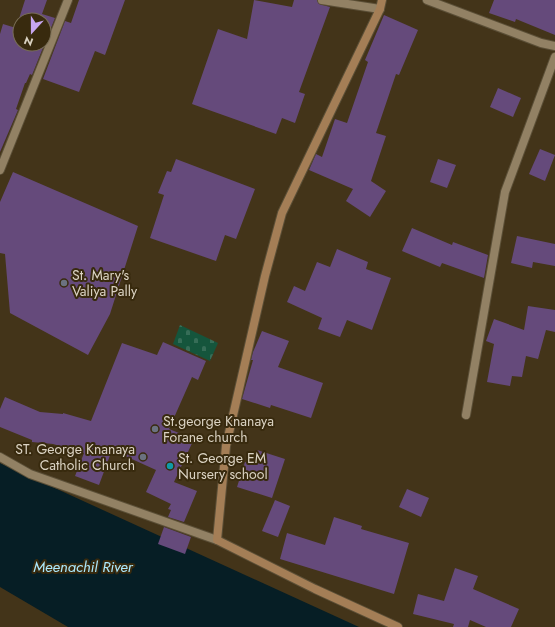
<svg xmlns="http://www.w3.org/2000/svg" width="555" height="627" font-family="Jost,sans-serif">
  <defs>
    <pattern id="cemetery-stones" width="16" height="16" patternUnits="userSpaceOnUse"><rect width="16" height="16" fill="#15553c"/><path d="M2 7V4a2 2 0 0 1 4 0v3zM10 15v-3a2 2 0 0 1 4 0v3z" fill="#366d57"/></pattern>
  </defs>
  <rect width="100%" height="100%" fill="#433419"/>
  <polygon fill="url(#cemetery-stones)" points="180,325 218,343 210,361 173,344"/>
  <polygon fill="#061e25" points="0,463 359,627 68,627 0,587"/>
  <g fill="#654a7b" fill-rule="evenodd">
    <path d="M25 0H47L42 14 55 18 32 75 30 74 26 83H25L16 109 18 110 0 152V34L3 24 16 28ZM20 20H44V44H20Z"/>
    <polygon points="79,0 125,0 105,55 95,51 79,92 43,79 65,21 71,23"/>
    <polygon points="254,0 292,7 294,0 317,0 319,4 330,7 299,92 305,94 295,123 282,118 276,134 192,104 218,29 247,39"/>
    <polygon points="494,0 555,0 555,35 516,19 515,22 489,13"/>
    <polygon points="384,15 418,30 399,75 396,74 376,133 386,136 371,181 386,191 370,217 346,201 353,189 309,170 316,154 322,157 335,119 347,123 368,62 365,60"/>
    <polygon points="498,88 521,98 513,117 490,107"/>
    <polygon points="540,149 555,155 545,181 529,174"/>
    <polygon points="176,159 255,189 236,239 225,235 216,261 150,238 164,195 158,193 167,171 171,172"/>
    <polygon points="438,159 456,165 447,188 430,182"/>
    <polygon points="13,172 138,226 110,314 88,355 10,313 5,254 0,253 0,202"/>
    <polygon points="412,228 452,245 453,242 488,255 484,278 442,263 440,267 402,251"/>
    <polygon points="517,236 555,244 555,266 533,262 532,268 511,263"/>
    <polygon points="337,249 368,262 366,269 391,278 372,330 347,320 340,337 318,329 322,318 287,302 294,286 305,291 317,262 330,267"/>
    <polygon points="528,306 555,310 555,332 546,330 538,359 526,356 522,377 512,376 510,386 487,382 494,344 486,341 494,319 524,330"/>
    <polygon points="262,331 289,341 278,367 323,383 311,418 271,405 270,408 242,399 253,360 251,360 253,352"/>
    <polygon points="163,342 206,361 198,380 192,377 169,429 194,439 174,482 197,491 184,522 168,517 171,510 168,509 171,504 146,492 156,470 112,450 99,485 75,476 84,453 53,444 32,442 32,440 0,427 0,409 5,397 40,412 63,414 63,413 91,421 122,343 157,355"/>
    <polygon points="257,450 285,459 272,498 237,487 245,462 252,464"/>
    <polygon points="407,489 429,498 421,517 399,507"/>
    <polygon points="275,500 290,506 278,537 262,531"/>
    <polygon points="334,517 362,526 361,529 409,543 394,594 280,559 287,533 325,545"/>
    <polygon points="164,527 191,537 185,554 158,544"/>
    <polygon points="455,568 478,576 473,589 519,609 511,627 486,627 470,620 468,627 453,627 454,624 413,614 418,594 444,601"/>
  </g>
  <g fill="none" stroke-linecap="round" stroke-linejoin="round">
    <g stroke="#5b4f37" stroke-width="10">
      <g id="minor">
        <polyline points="322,0 380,9"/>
        <polyline points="427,0 541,43 555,46"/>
        <polyline points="0,170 68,0"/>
        <polyline points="466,415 505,192 555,57"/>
      </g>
    </g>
    <g stroke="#5b4f37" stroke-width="10">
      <polyline id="tertiary" points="0,457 30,474 217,540"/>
    </g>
    <g stroke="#5b4f37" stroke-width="10">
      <polyline id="secondary" points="382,0 380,9 282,213 265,276 226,446 217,540 315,589 398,627"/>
    </g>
    <use href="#minor" stroke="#928164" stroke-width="8"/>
    <use href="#tertiary" stroke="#928164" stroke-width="8"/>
    <use href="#secondary" stroke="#a47e56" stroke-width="8"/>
  </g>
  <g fill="#6b7280" stroke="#382a0e" stroke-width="1.5">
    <circle cx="64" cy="283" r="4"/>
    <circle cx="155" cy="429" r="4"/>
    <circle cx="143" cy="457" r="4"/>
  </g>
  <circle fill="#0f9aa8" stroke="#382a0e" stroke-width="1.5" cx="170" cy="466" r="4"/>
  <g text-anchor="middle" stroke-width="4" stroke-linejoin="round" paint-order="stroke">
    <g font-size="14" fill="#dbd3c3" stroke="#382a0e" text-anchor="start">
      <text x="72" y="280">St. Mary's<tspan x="72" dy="16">Valiya Pally</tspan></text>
      <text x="163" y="426">St.george Knanaya<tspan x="163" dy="16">Forane church</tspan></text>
      <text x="135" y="454" text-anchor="end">ST. George Knanaya<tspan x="135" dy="16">Catholic Church</tspan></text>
      <text x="178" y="463">St. George EM<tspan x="178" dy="16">Nursery school</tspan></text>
    </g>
    <g font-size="15" font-style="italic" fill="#abe8fd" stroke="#382a0e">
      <text x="83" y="572">Meenachil River</text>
    </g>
  </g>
  <g transform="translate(32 32) rotate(201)"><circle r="19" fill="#382a0e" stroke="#796e56"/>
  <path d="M0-3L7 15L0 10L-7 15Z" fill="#c7a6ef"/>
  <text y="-6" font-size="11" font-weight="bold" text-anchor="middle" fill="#dbd3c3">N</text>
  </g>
</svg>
